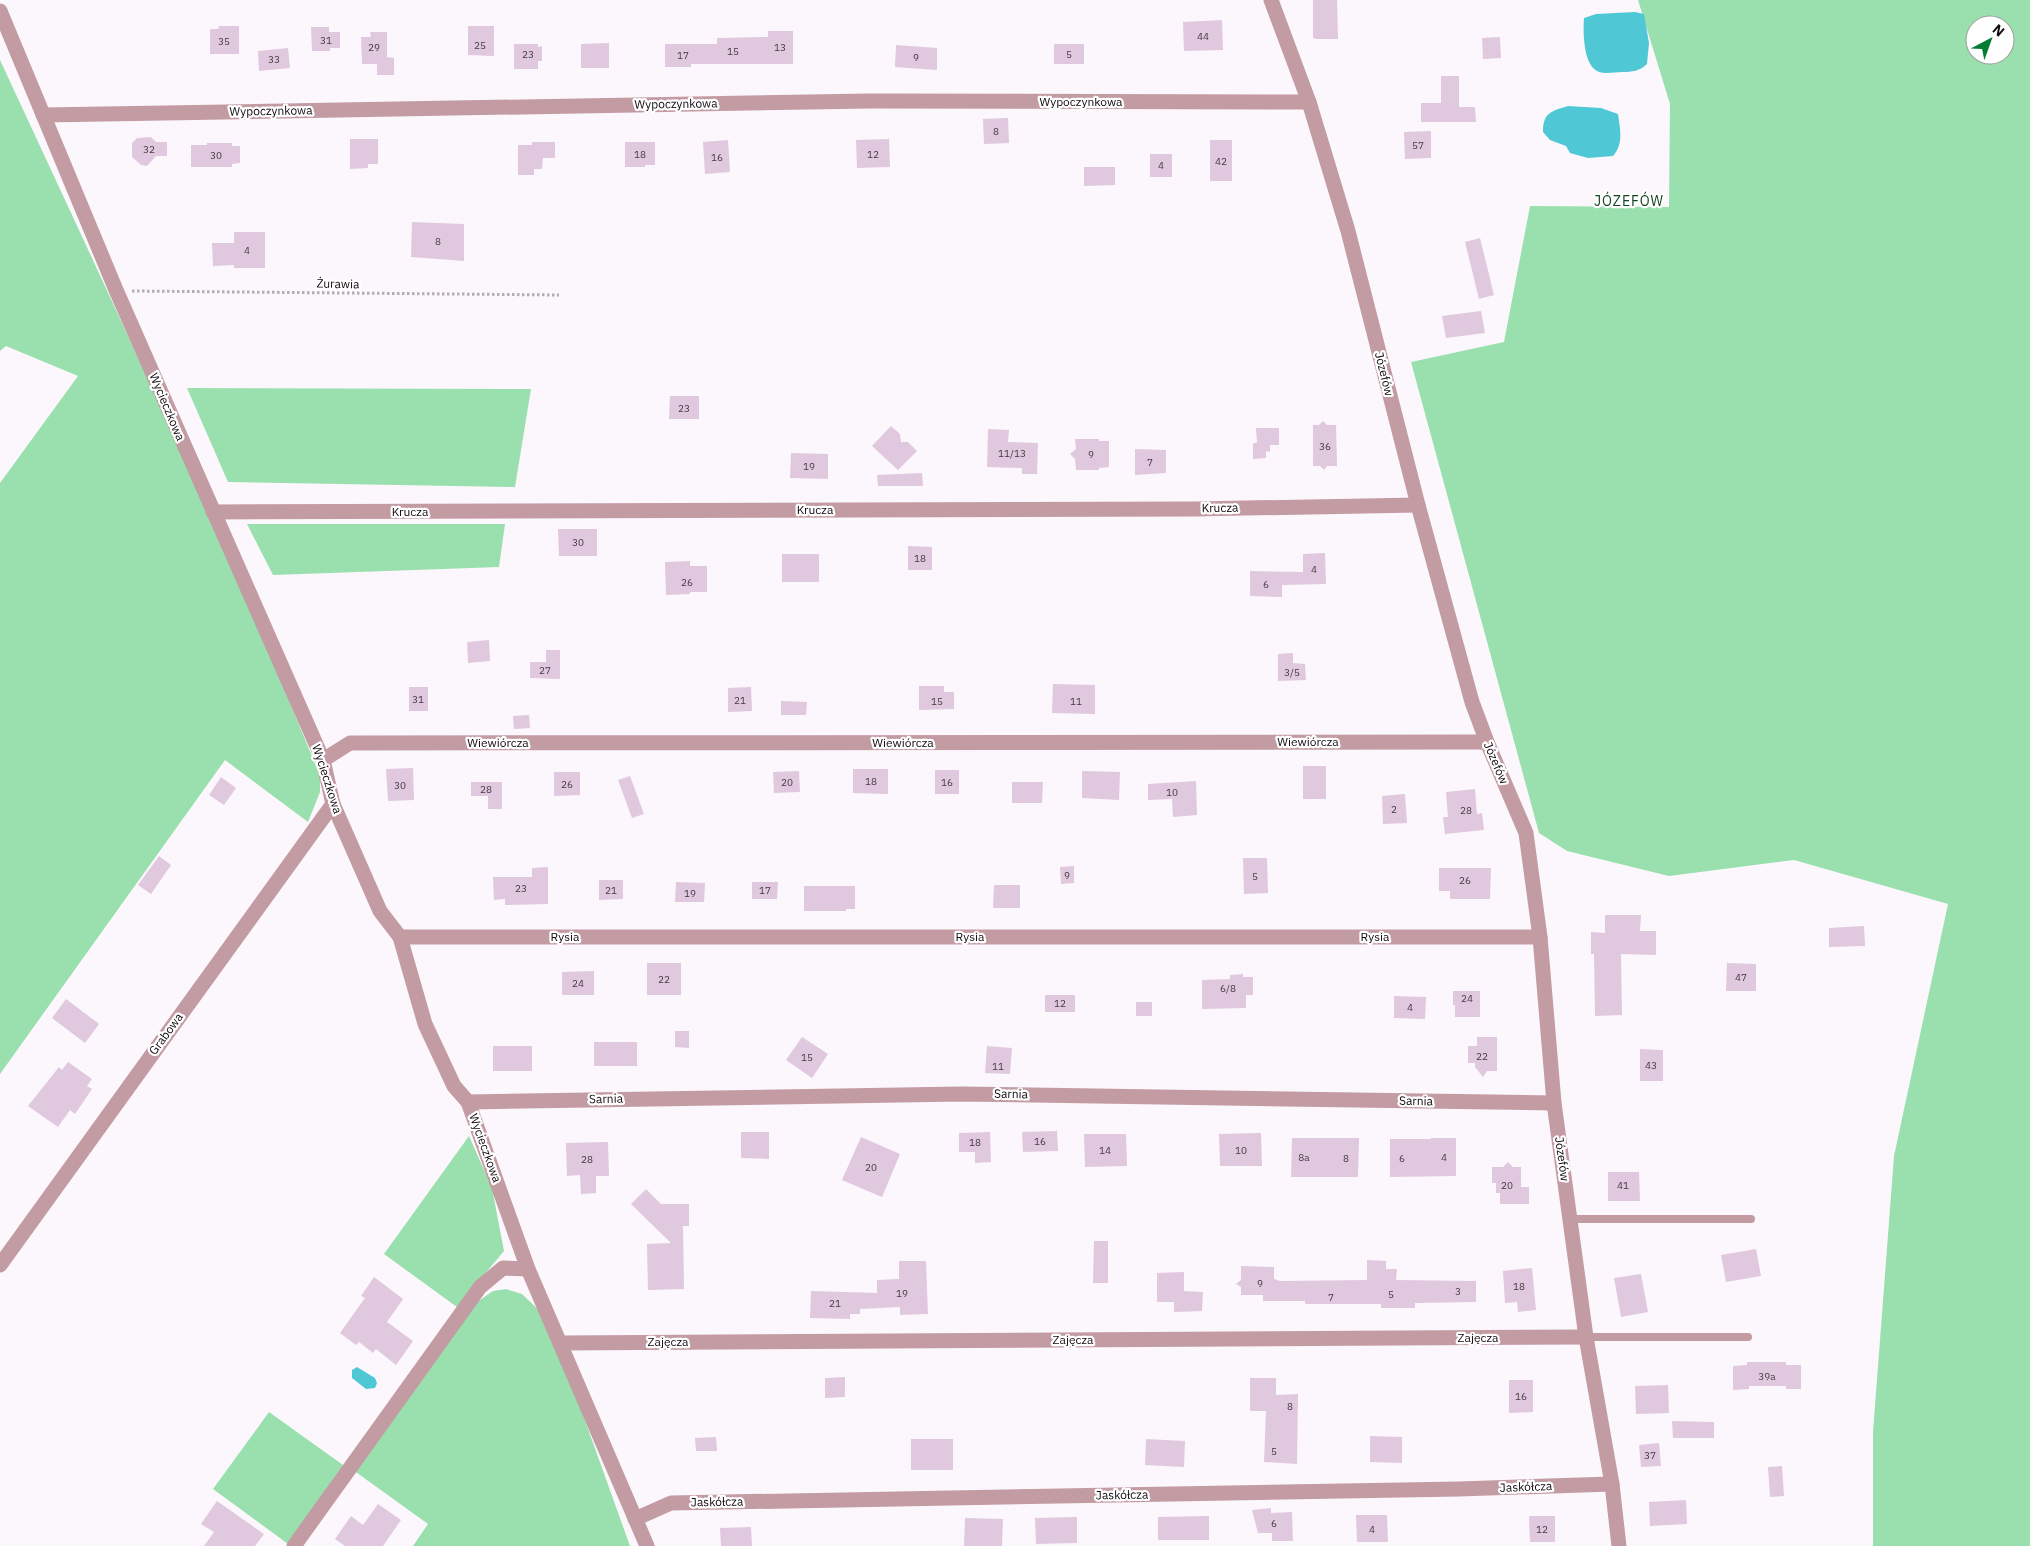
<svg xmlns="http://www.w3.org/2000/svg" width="2030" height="1546" font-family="'IBM Plex Sans',sans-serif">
  <rect width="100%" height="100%" fill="#fcf7fc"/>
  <g fill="#9ae0ae" fill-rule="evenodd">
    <path d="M1638 0H2030V1546H1873V1432L1894 1156 1948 904 1794 860 1669 876 1567 851 1539 833 1411 362 1504 342 1530 206 1669 207 1670 104ZM1975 25H2005V55H1975Z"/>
    <path d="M0 60C110 297 222 534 320 776V792L308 822 225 760 0 1074V483L78 376 6 346 0 351Z"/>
    <polygon points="187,388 531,389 515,487 228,482"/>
    <polygon points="247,524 505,524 499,567 273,575"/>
    <polygon points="469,1136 492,1188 504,1251 457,1307 384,1254"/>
    <polygon points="506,1289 522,1294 544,1315 559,1348 630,1546 413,1546 428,1524 353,1470 477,1302 493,1291"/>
    <polygon points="269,1412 343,1465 288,1544 213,1489"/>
  </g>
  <g fill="#50c7d4">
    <path d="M1635 12 1644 14 1649 43 1647 64C1640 71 1632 72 1622 72 1615 72 1606 74 1599 72 1583 66 1583 32 1584 18L1596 14Z"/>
    <path d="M1568 106 1601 108 1618 114C1620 129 1624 144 1613 156L1588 158 1570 153 1566 146 1550 140 1543 132C1543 112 1552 111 1568 106Z"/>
    <polygon points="357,1367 375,1378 377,1383 375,1388 366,1389 352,1378 352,1370"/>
  </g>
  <g fill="#e0c8de">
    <polygon points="1313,0 1337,0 1338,39 1316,39 1313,38"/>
    <polygon points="1222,20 1223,50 1184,51 1183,22"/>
    <polygon points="219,26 239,26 239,54 210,54 210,29 218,29"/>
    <polygon points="468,26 494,26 494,56 468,55"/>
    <polygon points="311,27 329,27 329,32 340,32 340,48 330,48 330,51 312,51"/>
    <polygon points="768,31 793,31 793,64 691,64 691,67 665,67 665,44 717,44 717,38 768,37"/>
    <polygon points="370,32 387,32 387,57 394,58 394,75 377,75 377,64 362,64 361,37 371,37"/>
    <polygon points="1500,37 1501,58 1483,59 1482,38"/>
    <polygon points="609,43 609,68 581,68 581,44"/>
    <polygon points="514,44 538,44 538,47 542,46 542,61 538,61 538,69 514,69"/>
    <rect x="1054" y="44" width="30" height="20"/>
    <polygon points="896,45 937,48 937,70 895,67"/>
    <polygon points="288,48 290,68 259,71 258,51"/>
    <polygon points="1441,76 1459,76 1459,107 1475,107 1476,122 1421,122 1421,103 1441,103"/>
    <polygon points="1008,118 1009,143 984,144 983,119"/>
    <polygon points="1431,131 1431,158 1405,159 1404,132"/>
    <polygon points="151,137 156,142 167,142 167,156 156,156 147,166 141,165 132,157 132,143 137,138"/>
    <polygon points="350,139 378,139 378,164 368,164 368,168 350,169"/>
    <polygon points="889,139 890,167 857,168 856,140"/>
    <polygon points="728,140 730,172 705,174 703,142"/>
    <rect x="1210" y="140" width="22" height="41"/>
    <polygon points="532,142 555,142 555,158 543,158 542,169 534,169 534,175 518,175 518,145 532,145"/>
    <polygon points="625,142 655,142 655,165 645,165 645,167 625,167"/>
    <polygon points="207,143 232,143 232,146 240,146 240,163 232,164 232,167 191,167 191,145 207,145"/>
    <rect x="1150" y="154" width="22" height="23"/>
    <polygon points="1084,167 1115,167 1115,185 1084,186"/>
    <polygon points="412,222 464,224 464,261 411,257"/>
    <polygon points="234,232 265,232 265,268 234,268 234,265 213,266 212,243 234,243"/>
    <polygon points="1480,238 1494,295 1479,299 1465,242"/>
    <polygon points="1481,311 1485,333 1446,338 1442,316"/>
    <polygon points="670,396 699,396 699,419 669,419"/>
    <polygon points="1323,421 1327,425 1336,425 1337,466 1327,466 1324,470 1320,466 1313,466 1313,425 1319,425"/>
    <polygon points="891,426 900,434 901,442 908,442 917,451 898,470 872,446"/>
    <polygon points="1256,428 1279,428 1279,445 1270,445 1270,452 1266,451 1266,458 1253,459 1253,443 1257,443"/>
    <polygon points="988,429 1009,430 1008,442 1038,443 1037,474 1022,474 1022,468 987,467"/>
    <polygon points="1075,439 1099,439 1099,441 1109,441 1109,467 1099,468 1099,470 1076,470 1075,459 1070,454 1076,449"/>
    <polygon points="1135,449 1166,450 1166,473 1135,475"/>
    <polygon points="791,453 828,454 828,479 790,478"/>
    <polygon points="922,473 923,486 878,486 877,475"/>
    <polygon points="558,529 597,529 597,556 559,556"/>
    <polygon points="908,546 932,547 932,570 908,570"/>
    <polygon points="1325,553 1326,584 1282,585 1282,597 1250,596 1250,571 1303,572 1303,554"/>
    <rect x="782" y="554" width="37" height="28"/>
    <polygon points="690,561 690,566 707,566 707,592 690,592 690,594 666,595 665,562"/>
    <polygon points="489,640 490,661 468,663 467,642"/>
    <polygon points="546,650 560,650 560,679 530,678 530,662 546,662"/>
    <polygon points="1293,653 1293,663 1305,664 1306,680 1278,681 1278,654"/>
    <polygon points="1053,684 1095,685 1095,714 1052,713"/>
    <polygon points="919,686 944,686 944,692 954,692 954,709 919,710"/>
    <rect x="409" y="687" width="19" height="24"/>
    <polygon points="751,687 752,711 728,712 728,688"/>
    <polygon points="781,701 807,702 806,715 781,715"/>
    <polygon points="529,715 530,728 514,729 513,716"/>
    <rect x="1303" y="766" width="23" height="33"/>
    <polygon points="413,768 414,800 388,801 386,769"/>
    <polygon points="853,769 888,769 888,794 853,793"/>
    <rect x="935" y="770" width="24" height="24"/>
    <polygon points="799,771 800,792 774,793 773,772"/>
    <polygon points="1082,771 1120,772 1119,800 1082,798"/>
    <polygon points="554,772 580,772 580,795 554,796"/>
    <polygon points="630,776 644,814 632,818 618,780"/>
    <polygon points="221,777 236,788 224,805 209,795"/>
    <polygon points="1196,781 1197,815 1173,817 1172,799 1148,800 1148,784"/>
    <polygon points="471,782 502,782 502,809 488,809 488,796 471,796"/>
    <polygon points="1012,782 1043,782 1042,803 1012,803"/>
    <polygon points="1475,789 1477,814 1482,813 1484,830 1445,834 1443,817 1448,817 1446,792"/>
    <polygon points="1405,794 1407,823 1383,824 1382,796"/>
    <polygon points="159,856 171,865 151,894 138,885"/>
    <polygon points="1243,858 1267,858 1268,893 1244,894"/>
    <polygon points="1074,866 1074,883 1061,884 1060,867"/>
    <polygon points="548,867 548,904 505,905 505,899 494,900 493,877 532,877 532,868"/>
    <polygon points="1439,868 1491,868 1490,899 1450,899 1450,891 1439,891"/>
    <polygon points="599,880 623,880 623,899 599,900"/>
    <polygon points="676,882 705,883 704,902 675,902"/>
    <polygon points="752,882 778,882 777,899 752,899"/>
    <polygon points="994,885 1020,885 1020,908 993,908"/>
    <polygon points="804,886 855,886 855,909 846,909 846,911 804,911"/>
    <polygon points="1605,915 1641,915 1640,931 1656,931 1656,955 1621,954 1622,1015 1595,1016 1594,954 1591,954 1591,932 1605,933"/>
    <polygon points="1864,926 1865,946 1829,947 1829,928"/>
    <rect x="647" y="963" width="34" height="32"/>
    <polygon points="1727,963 1756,964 1756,991 1726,991"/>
    <polygon points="594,971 594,995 562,995 562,972"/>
    <polygon points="1243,974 1243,977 1253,977 1253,995 1246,995 1246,1008 1202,1009 1202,980 1230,979 1230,975"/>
    <polygon points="1453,991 1480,991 1480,1017 1455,1017 1455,1005 1453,1005"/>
    <rect x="1045" y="995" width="30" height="17"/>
    <polygon points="1394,996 1426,997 1425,1019 1394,1018"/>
    <polygon points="66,999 99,1024 85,1043 52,1018"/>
    <rect x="1136" y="1002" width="16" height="14"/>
    <polygon points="675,1031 689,1031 689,1048 675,1047"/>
    <polygon points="802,1037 828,1054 812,1078 786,1060"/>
    <polygon points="1477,1037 1497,1037 1497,1071 1487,1071 1483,1077 1475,1067 1475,1063 1468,1063 1468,1046 1477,1046"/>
    <rect x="594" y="1042" width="43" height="24"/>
    <rect x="493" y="1046" width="39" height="25"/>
    <polygon points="987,1046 1012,1048 1010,1074 985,1073"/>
    <polygon points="1640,1049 1663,1050 1663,1081 1640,1081"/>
    <polygon points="68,1062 92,1079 87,1086 92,1089 75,1114 70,1110 58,1127 28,1106 59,1067 62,1070"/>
    <polygon points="1057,1131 1058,1151 1023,1152 1022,1132"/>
    <polygon points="741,1132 769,1132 769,1159 741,1158"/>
    <polygon points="990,1132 991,1162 975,1163 975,1152 959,1152 959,1133"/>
    <polygon points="1261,1133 1262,1166 1220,1166 1219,1134"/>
    <polygon points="1084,1134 1126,1134 1127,1166 1085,1167"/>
    <polygon points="861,1137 900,1154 882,1197 842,1180"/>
    <polygon points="1292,1138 1359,1138 1358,1177 1291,1177"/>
    <polygon points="1431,1138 1456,1138 1456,1176 1390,1177 1390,1139 1431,1139"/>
    <polygon points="608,1142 609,1176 596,1176 596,1193 581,1194 580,1175 567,1176 566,1143"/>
    <polygon points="1508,1162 1513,1167 1521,1167 1521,1187 1529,1187 1529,1204 1500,1204 1500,1193 1496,1193 1496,1183 1492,1183 1492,1167 1503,1167"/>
    <polygon points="1608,1172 1639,1172 1640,1201 1608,1201"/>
    <polygon points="646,1189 661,1204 689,1204 689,1226 683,1226 684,1289 648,1290 647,1244 671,1243 631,1204"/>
    <polygon points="1094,1241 1108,1241 1108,1283 1093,1283"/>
    <polygon points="1756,1249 1761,1276 1726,1282 1721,1255"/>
    <polygon points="1367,1260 1386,1261 1386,1269 1397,1269 1396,1280 1476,1281 1476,1302 1415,1303 1415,1308 1381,1308 1381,1304 1305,1304 1305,1301 1263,1301 1263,1295 1241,1295 1241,1287 1236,1284 1241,1280 1241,1266 1274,1267 1274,1279 1280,1281 1367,1280"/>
    <polygon points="899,1261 926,1261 928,1314 900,1315 900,1307 860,1309 860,1314 850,1314 850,1319 810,1318 811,1291 877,1293 877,1280 899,1279"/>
    <polygon points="1532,1268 1536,1310 1518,1312 1517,1302 1505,1303 1503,1271"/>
    <polygon points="1184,1272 1184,1291 1203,1292 1202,1311 1174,1312 1174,1302 1157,1302 1157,1273"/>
    <polygon points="1641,1274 1648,1312 1621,1317 1614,1278"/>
    <polygon points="374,1277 403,1299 387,1322 413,1341 396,1365 376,1349 373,1353 359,1342 356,1345 340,1333 365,1298 361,1296"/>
    <polygon points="1747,1362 1786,1362 1786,1365 1801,1365 1801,1389 1786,1389 1786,1386 1749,1386 1749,1389 1733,1390 1733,1366 1747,1365"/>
    <polygon points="845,1377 845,1397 825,1398 825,1378"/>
    <polygon points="1250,1378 1276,1378 1276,1395 1298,1394 1297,1464 1264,1462 1266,1411 1250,1411"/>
    <polygon points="1509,1380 1533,1380 1533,1412 1509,1413"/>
    <polygon points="1668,1385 1669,1413 1636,1414 1635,1386"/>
    <polygon points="1672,1421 1714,1422 1714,1438 1673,1438"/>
    <polygon points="1370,1436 1402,1437 1402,1463 1370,1462"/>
    <polygon points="716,1437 717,1451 696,1451 695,1438"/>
    <rect x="911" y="1439" width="42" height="31"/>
    <polygon points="1146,1439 1185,1441 1184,1467 1145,1465"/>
    <polygon points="1659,1443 1661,1466 1641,1467 1639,1445"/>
    <polygon points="1782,1466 1784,1496 1770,1497 1768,1467"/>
    <polygon points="1686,1500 1687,1524 1650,1526 1649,1502"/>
    <polygon points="217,1501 264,1534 255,1546 204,1546 214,1532 201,1524"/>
    <polygon points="378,1504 401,1520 383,1546 345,1546 335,1539 351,1516 363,1525"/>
    <polygon points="1271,1508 1271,1513 1292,1512 1293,1541 1272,1541 1272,1533 1258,1533 1252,1510"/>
    <polygon points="1356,1515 1387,1515 1388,1542 1357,1542"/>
    <polygon points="1209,1516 1209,1540 1158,1540 1158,1517"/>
    <polygon points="1529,1516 1555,1516 1555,1542 1530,1542"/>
    <polygon points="1077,1517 1077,1543 1036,1544 1035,1518"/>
    <polygon points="965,1518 1003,1519 1002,1546 964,1546"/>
    <polygon points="751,1527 752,1546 721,1546 720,1528"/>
  </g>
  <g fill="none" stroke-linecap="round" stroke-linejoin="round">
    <polyline stroke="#b3adb3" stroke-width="3" stroke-dasharray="2.5 2.5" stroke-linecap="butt" points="132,291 559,295"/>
    <g stroke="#c39ba2" stroke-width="8">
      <polyline points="1570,1219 1751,1219"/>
      <polyline points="1586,1337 1748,1337"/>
    </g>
    <g stroke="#c39ba2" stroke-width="15">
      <polyline points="1271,0 1309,102 1348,231 1418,505 1472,702 1487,742 1526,833 1540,937 1554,1103 1586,1337 1612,1484 1619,1546"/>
      <polyline points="0,11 116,290 323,760 333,804 380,911 400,937 425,1024 454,1086 468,1102 528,1269 647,1546"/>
      <polyline points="43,115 870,101 1309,102"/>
      <polyline points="213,512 1194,509 1418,505"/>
      <polyline points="323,760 350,743 1487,742"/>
      <polyline points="400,937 1540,937"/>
      <polyline points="468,1102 961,1094 1554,1103"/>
      <polyline points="0,1265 333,804"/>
      <polyline points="560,1343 1586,1337"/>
      <polyline points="635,1519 671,1503 1459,1489 1612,1484"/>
      <polyline points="294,1546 480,1287 503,1268 528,1269"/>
    </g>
  </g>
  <g text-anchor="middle" stroke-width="4.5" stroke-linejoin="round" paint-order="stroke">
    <g font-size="10" fill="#453944">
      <text x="1203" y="40">44</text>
      <text x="326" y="44">31</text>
      <text x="224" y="45">35</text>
      <text x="480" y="49">25</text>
      <text x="374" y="51">29</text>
      <text x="780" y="51">13</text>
      <text x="733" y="55">15</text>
      <text x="528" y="58">23</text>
      <text x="1069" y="58">5</text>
      <text x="683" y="59">17</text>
      <text x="916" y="61">9</text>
      <text x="274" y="63">33</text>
      <text x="996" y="135">8</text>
      <text x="1418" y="149">57</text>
      <text x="149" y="153">32</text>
      <text x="640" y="158">18</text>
      <text x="873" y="158">12</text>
      <text x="216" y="159">30</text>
      <text x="717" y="161">16</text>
      <text x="1221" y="165">42</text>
      <text x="1161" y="169">4</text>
      <text x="438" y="245">8</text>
      <text x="247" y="254">4</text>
      <text x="684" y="412">23</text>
      <text x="1325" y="450">36</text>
      <text x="1012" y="457">11/13</text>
      <text x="1091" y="458">9</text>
      <text x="1150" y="466">7</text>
      <text x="809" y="470">19</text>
      <text x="578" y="546">30</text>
      <text x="920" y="562">18</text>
      <text x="1314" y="573">4</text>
      <text x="687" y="586">26</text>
      <text x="1266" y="588">6</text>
      <text x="545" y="674">27</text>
      <text x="1292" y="676">3/5</text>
      <text x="418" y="703">31</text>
      <text x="740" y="704">21</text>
      <text x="937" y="705">15</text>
      <text x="1076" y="705">11</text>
      <text x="871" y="785">18</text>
      <text x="787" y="786">20</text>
      <text x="947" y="786">16</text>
      <text x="567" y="788">26</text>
      <text x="400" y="789">30</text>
      <text x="486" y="793">28</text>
      <text x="1172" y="796">10</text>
      <text x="1394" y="813">2</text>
      <text x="1466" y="814">28</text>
      <text x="1067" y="879">9</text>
      <text x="1255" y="880">5</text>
      <text x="1465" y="884">26</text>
      <text x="521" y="892">23</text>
      <text x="611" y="894">21</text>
      <text x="765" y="894">17</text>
      <text x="690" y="897">19</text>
      <text x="1741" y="981">47</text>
      <text x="664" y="983">22</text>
      <text x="578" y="987">24</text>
      <text x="1228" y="992">6/8</text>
      <text x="1467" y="1002">24</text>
      <text x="1060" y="1007">12</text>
      <text x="1410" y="1011">4</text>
      <text x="1482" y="1060">22</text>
      <text x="807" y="1061">15</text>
      <text x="1651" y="1069">43</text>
      <text x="998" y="1070">11</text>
      <text x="1040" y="1145">16</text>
      <text x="975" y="1146">18</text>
      <text x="1105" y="1154">14</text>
      <text x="1241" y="1154">10</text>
      <text x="1304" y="1161">8a</text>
      <text x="1444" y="1161">4</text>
      <text x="1346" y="1162">8</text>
      <text x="1402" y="1162">6</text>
      <text x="587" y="1163">28</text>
      <text x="871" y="1171">20</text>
      <text x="1507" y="1189">20</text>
      <text x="1623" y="1189">41</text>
      <text x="1260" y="1287">9</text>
      <text x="1519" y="1290">18</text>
      <text x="1458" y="1295">3</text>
      <text x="902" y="1297">19</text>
      <text x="1391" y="1298">5</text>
      <text x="1331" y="1301">7</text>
      <text x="835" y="1307">21</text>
      <text x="1767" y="1380">39a</text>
      <text x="1521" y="1400">16</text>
      <text x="1290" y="1410">8</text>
      <text x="1274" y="1455">5</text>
      <text x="1650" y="1459">37</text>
      <text x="1274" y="1527">6</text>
      <text x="1372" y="1533">4</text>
      <text x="1542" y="1533">12</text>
    </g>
    <g font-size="12" fill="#110910" stroke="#fff">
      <text x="1081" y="106">Wypoczynkowa</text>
      <text transform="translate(676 104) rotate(-1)" y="4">Wypoczynkowa</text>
      <text transform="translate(271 111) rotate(-1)" y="4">Wypoczynkowa</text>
      <text transform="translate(338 284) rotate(1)" y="4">Żurawia</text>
      <text transform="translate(1384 374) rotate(76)" y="4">Józefów</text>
      <text transform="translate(167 407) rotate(67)" y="4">Wycieczkowa</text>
      <text transform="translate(1220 508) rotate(-1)" y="4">Krucza</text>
      <text x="815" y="514">Krucza</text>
      <text x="410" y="516">Krucza</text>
      <text x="1308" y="746">Wiewiórcza</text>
      <text x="498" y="747">Wiewiórcza</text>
      <text x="903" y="747">Wiewiórcza</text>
      <text transform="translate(1496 763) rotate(67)" y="4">Józefów</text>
      <text transform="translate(327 779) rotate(72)" y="4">Wycieczkowa</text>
      <text x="565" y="941">Rysia</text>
      <text x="970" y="941">Rysia</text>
      <text x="1375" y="941">Rysia</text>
      <text transform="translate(166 1034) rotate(-54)" y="4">Grabowa</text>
      <text transform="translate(1011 1094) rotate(1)" y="4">Sarnia</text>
      <text transform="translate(606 1099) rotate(-1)" y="4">Sarnia</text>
      <text transform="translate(1416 1101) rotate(1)" y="4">Sarnia</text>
      <text transform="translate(485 1148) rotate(70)" y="4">Wycieczkowa</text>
      <text transform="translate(1562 1159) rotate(82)" y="4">Józefów</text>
      <text x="1478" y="1342">Zajęcza</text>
      <text x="1073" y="1344">Zajęcza</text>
      <text x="668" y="1346">Zajęcza</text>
      <text transform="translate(1526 1487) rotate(-2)" y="4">Jaskółcza</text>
      <text transform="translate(1122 1495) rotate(-1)" y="4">Jaskółcza</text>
      <text transform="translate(717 1502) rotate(-1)" y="4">Jaskółcza</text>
    </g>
    <g font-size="14" letter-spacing="1" fill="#13431f" stroke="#fff">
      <text x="1629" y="206">JÓZEFÓW</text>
    </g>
  </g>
  <g transform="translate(1990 40) rotate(41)"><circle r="24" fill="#ffffff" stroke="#a09d9f"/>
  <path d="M0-4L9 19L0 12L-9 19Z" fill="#047c34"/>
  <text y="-8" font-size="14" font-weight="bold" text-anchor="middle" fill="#110910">N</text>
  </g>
</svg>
